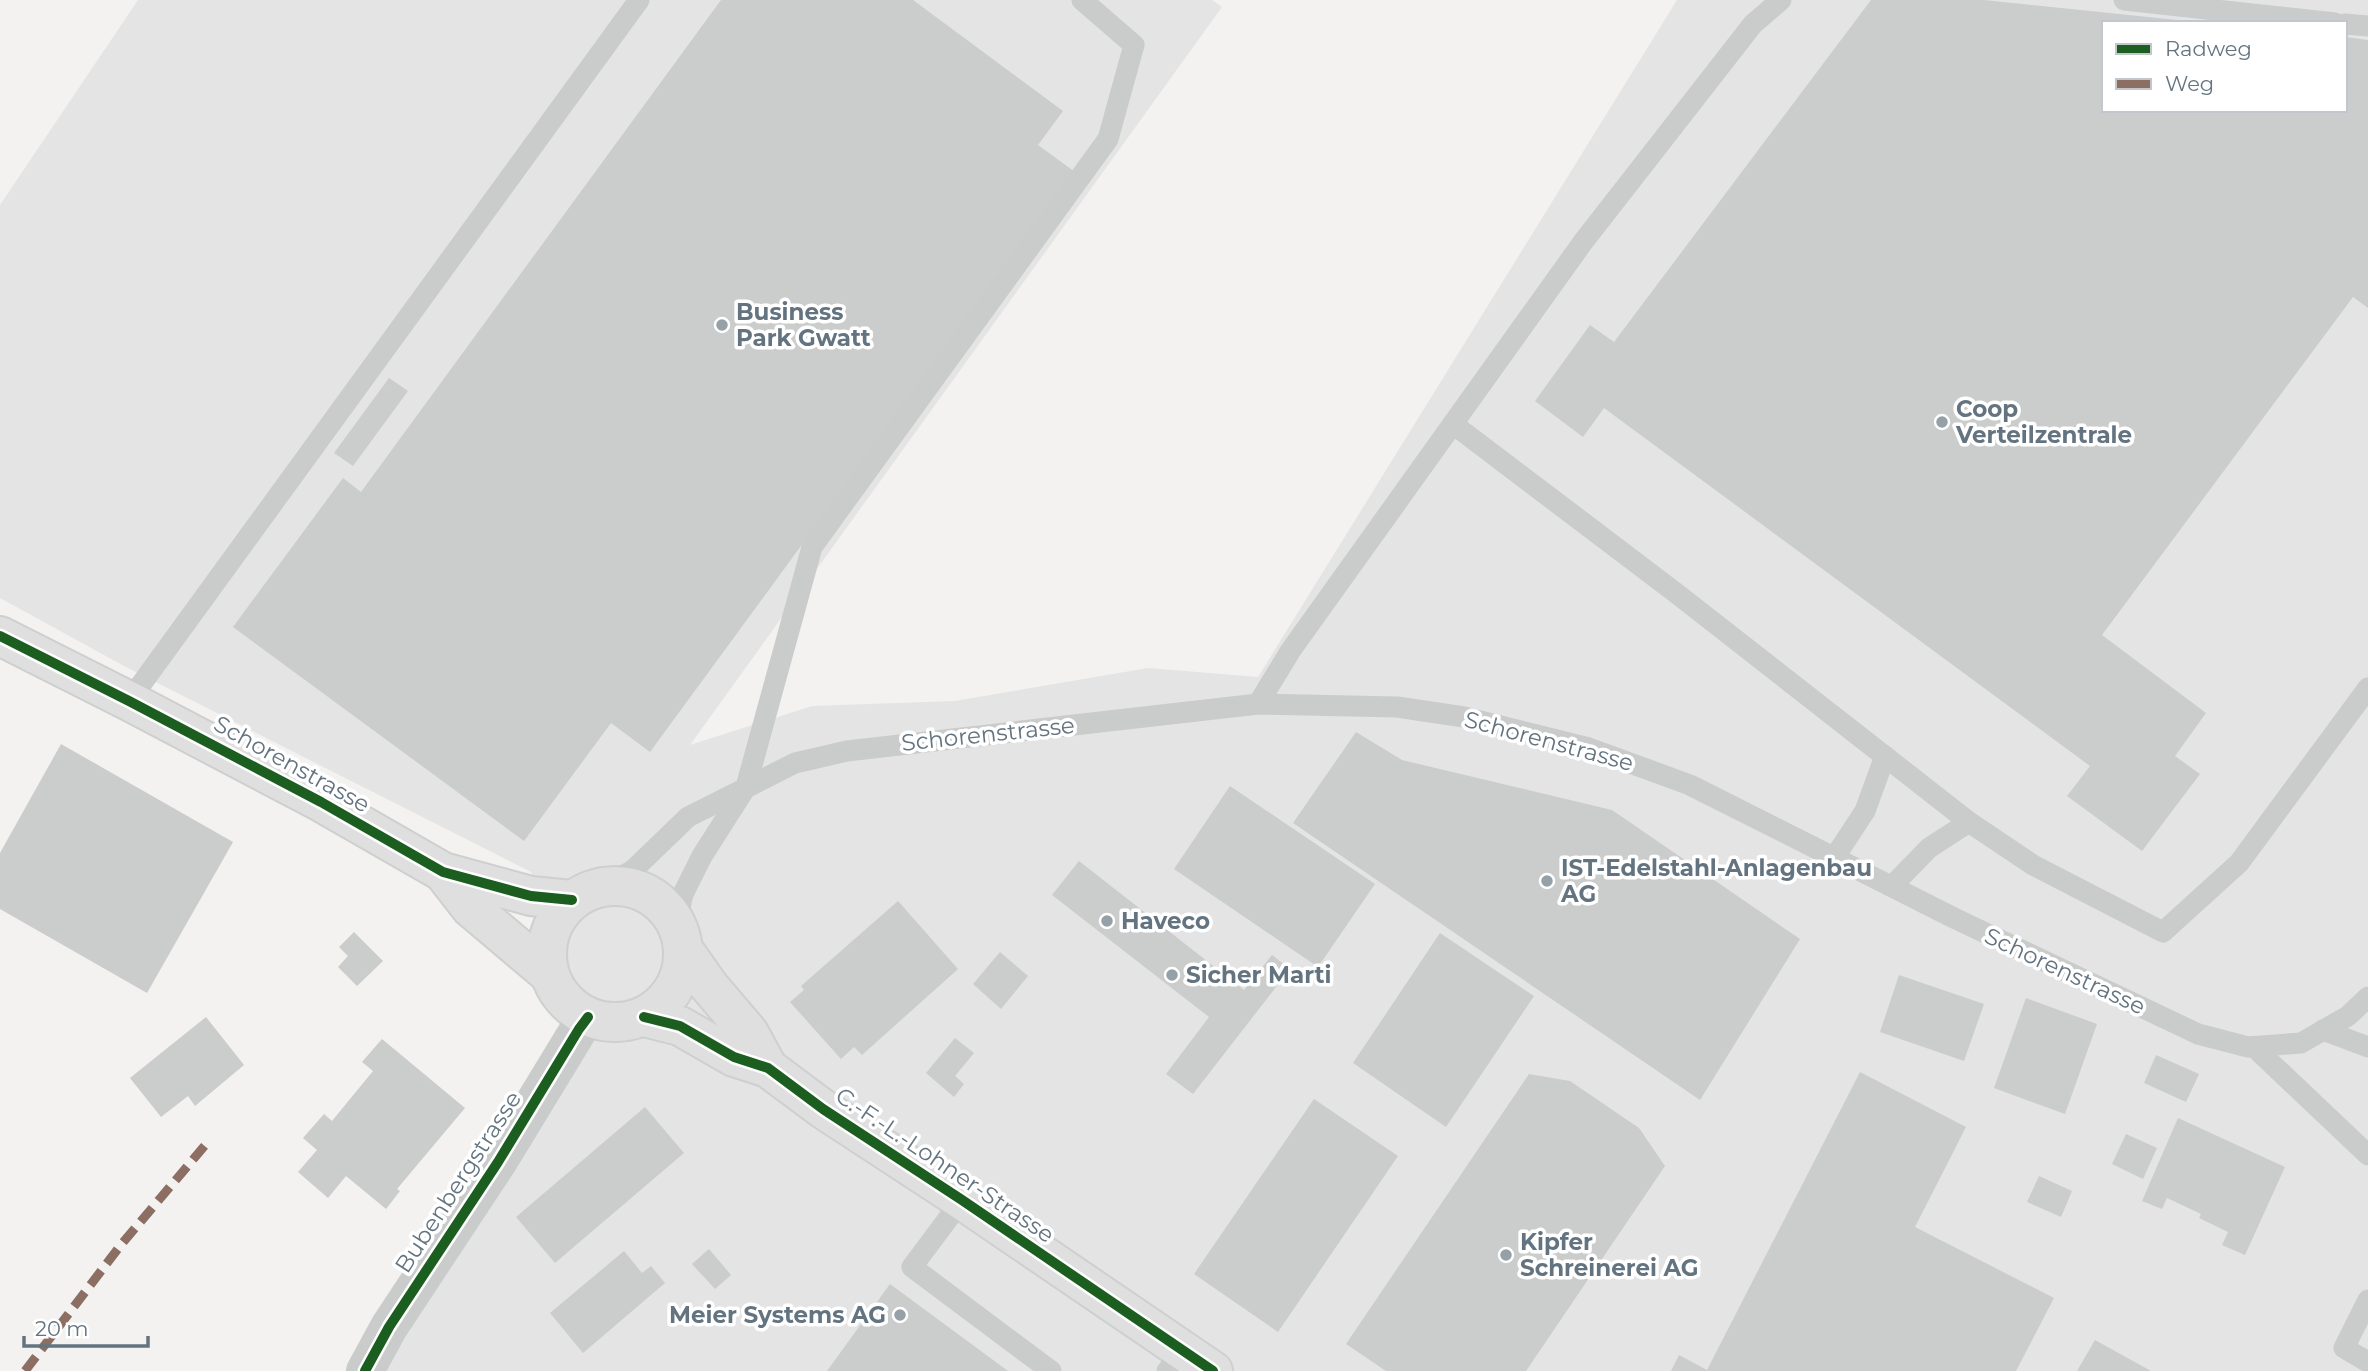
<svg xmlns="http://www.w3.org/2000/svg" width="2368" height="1371" font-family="Montserrat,sans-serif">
  <rect width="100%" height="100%" fill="#f3f2f0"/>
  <path fill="#e3e4e3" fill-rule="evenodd" d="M138 0H1212L1222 7 690 745 812 706 955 701 1148 668 1258 677 1677 0H2368V1371H365L588 1017 531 872 124 666 0 598V205ZM2104 23H2345V110H2104Z"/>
  <g fill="#cbcccc">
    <polygon points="721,0 913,0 1063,111 1038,145 1075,172 650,752 611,723 524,841 233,627 343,478 361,492"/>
    <polygon points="1871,0 1984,0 2187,21 2187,23 2104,23 2104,110 2345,110 2345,37 2368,40 2368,308 2353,297 2102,635 2206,713 2175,756 2200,774 2142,851 2067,796 2090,766 1604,408 1583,437 1535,401 1590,325 1614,342"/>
    <polygon points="389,378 408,391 353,466 334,453"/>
    <polygon points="1356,732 1402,760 1612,810 1800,939 1700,1100 1293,823"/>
    <polygon points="61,744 233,842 147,993 0,909 0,853"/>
    <polygon points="1230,786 1375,884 1318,967 1174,869"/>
    <polygon points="1079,861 1244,990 1272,955 1290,969 1193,1094 1166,1074 1209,1017 1052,895"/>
    <polygon points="898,901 958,969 862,1055 854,1047 841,1059 790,1002 804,990 801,986"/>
    <polygon points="354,932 383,961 357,986 338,967 348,956 339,947"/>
    <polygon points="1440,933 1534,996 1446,1127 1353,1063"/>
    <polygon points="1000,952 1028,976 1001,1009 973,984"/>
    <polygon points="1899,975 1984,1004 1964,1061 1880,1032"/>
    <polygon points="2026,998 2097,1024 2065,1114 1994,1088"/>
    <polygon points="206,1017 244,1065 195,1106 188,1096 161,1117 130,1078"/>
    <polygon points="955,1038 974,1053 955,1076 964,1084 954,1097 926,1073"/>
    <polygon points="382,1039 465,1108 397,1189 400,1191 386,1209 346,1176 328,1198 298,1172 317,1150 303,1138 324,1114 332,1121 373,1071 362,1062"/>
    <polygon points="2156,1055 2199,1074 2186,1102 2144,1083"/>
    <polygon points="1860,1072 1966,1127 1915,1227 2054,1298 2016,1371 1671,1371 1679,1355 1707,1370"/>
    <polygon points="1529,1074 1570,1081 1639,1128 1665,1166 1526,1371 1386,1371 1346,1344"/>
    <polygon points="1314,1099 1398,1156 1278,1332 1194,1274"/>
    <polygon points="645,1107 684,1153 555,1263 516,1217"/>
    <polygon points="2178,1118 2285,1167 2245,1255 2222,1245 2228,1232 2199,1218 2201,1214 2167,1198 2162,1209 2142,1201"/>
    <polygon points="2126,1134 2157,1148 2143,1179 2112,1164"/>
    <polygon points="2039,1176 2072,1191 2061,1217 2027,1202"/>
    <polygon points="709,1249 731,1275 715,1289 692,1264"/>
    <polygon points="624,1251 642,1273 651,1266 665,1283 583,1353 550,1313"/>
    <polygon points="890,1284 1008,1371 827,1371"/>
    <polygon points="2095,1340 2151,1371 2077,1371"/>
  </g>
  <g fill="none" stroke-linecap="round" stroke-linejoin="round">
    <g stroke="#cecfcf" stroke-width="42">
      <g id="secondary">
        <polyline points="0,636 129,701 321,802 443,872 531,896 572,900"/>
        <polyline points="443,872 471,908 548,973"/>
        <circle cx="615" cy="954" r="68"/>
        <polyline points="683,949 709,986 749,1033 768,1068"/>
        <polyline points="644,1017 680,1026 734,1057 768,1068 823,1109 962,1200 1213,1371"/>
      </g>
    </g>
    <g stroke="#cacbcb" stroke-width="21">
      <polyline points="2124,0 2335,23"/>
      <polyline points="2345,24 2368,26"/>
      <polyline points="1453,424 1676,593 1969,822"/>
      <polyline points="129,701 639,0"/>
      <polyline points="1258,704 1291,650 1583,242 1753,24 1781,0"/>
      <polyline points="1834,858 1865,811 1885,756"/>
      <polyline points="608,885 633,870 688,817 795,763 847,751 1258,704 1397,707 1464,717 1589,748 1690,785 1954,918 2198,1034 2248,1047 2301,1043 2348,1016 2368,997"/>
      <polyline points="1892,886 1929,848 1969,822 2033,865 2163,932 2239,863 2368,688"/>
      <polyline points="676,924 683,894 702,856 746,787 812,547 1108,139 1134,45 1082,0"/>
      <polyline points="2323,1030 2368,1047"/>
      <polyline points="2254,1047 2368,1155"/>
      <polyline points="962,1200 912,1267 1051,1371"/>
      <polyline points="2368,1300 2344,1348 2368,1362"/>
      <polyline points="1167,1371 1183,1351"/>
    </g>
    <polyline stroke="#cacbcb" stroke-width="38" points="365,1371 389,1327 498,1162 579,1029 588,1017"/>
    <use href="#secondary" stroke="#dfdfdf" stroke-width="38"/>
    <polyline stroke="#8d6e63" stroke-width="9" stroke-dasharray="18 9" stroke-linecap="butt" points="25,1371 120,1246 207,1143"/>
    <g stroke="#fff" stroke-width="15">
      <g id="cycleway">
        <polyline points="0,636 129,701 321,802 443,872 531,896 572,900"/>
        <polyline points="644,1017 680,1026 734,1057 768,1068 823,1109 962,1200 1213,1371"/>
        <polyline points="365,1371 389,1327 498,1162 579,1029 588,1017"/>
      </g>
    </g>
    <use href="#cycleway" stroke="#1b5e20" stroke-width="10"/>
  </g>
  <g fill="#95a0a7" stroke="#fff" stroke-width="2.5">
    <circle cx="722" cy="325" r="7"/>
    <circle cx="1942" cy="422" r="7"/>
    <circle cx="1547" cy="881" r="7"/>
    <circle cx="1107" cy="921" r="7"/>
    <circle cx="1172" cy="975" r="7"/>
    <circle cx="1506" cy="1255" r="7"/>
    <circle cx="900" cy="1315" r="7"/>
  </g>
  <g text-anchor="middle" stroke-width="7" stroke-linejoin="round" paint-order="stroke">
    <g font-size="23" font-weight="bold" fill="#637480" stroke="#fff" text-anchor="start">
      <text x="736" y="320">Business<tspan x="736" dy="26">Park Gwatt</tspan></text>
      <text x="1956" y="417">Coop<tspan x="1956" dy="26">Verteilzentrale</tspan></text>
      <text x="1561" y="876">IST-Edelstahl-Anlagenbau<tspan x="1561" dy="26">AG</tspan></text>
      <text x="1121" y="929">Haveco</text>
      <text x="1186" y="983">Sicher Marti</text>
      <text x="1520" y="1250">Kipfer<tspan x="1520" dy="26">Schreinerei AG</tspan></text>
      <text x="886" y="1323" text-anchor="end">Meier Systems AG</text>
    </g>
    <g font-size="23" fill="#637480" stroke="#fff">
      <text transform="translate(988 734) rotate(-6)" y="8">Schorenstrasse</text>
      <text transform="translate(1549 741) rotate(15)" y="8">Schorenstrasse</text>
      <text transform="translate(292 764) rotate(29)" y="8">Schorenstrasse</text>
      <text transform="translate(2065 971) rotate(25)" y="8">Schorenstrasse</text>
      <text transform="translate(945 1165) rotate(34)" y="8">C.-F.-L.-Lohner-Strasse</text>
      <text transform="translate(458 1182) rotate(-57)" y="8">Bubenbergstrasse</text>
    </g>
  </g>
  <rect x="2102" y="21" width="245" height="91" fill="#ffffff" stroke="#c1c7cc" stroke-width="2"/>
  <rect x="2116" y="44" width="35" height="10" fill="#1b5e20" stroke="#c1c7cc" stroke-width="2"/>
  <text x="2165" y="56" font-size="21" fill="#637480">Radweg</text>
  <rect x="2116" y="79" width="35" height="10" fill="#8d6e63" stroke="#c1c7cc" stroke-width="2"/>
  <text x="2165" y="91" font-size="21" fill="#637480">Weg</text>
  <path d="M24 1336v10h124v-10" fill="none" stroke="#637480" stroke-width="3.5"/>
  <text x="35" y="1336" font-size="21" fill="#637480" stroke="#ffffff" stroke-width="5" paint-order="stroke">20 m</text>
</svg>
